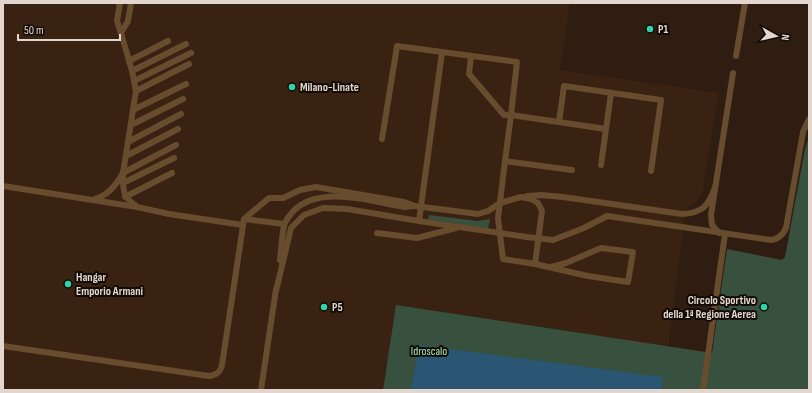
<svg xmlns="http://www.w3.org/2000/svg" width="812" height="393" font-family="'Sofia Sans Condensed',sans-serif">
  <rect width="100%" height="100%" fill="#2f1d11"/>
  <polygon fill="#3a2212" points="3,3 570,3 560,70 718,93 703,191 697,202 686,207 668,347 396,305 383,390 3,390"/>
  <g fill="#38513f">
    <polygon points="809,137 809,390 383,390 396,305 712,353 727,249 782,260 785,257 805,149"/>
    <polygon points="429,215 478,221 490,219 488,229 428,219"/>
  </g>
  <polygon fill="#2a5673" points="419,345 663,377 661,390 411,390"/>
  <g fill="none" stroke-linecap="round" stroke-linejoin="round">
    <g stroke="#674c2e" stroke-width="6">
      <polyline points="120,3 117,21 121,33"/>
      <polyline points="736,56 745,3"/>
      <polyline points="129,61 168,41"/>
      <polyline points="132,71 186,44"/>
      <polyline points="134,81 191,53"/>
      <polyline points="136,91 189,64"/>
      <polyline points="133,110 186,84"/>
      <polyline points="559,122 564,86 661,100 651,171"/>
      <polyline points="131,125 183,99"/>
      <polyline points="382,139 397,46 517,62 511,115 504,115 469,74 471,57"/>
      <polyline points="128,142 181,114"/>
      <polyline points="126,156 178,129"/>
      <polyline points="505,161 498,218 503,259 535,264 588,276 628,282 633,252 601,248 566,263 551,267"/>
      <polyline points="601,165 611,93"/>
      <polyline points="572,170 505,161 511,115 606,129"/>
      <polyline points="123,173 136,91 132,71 121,33 128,21 131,3"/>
      <polyline points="123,173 176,145"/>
      <polyline points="123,183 174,158"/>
      <polyline points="3,186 137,207 169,214 243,225"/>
      <path d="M527 196 541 195 563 197 682 214C702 213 709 206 715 187"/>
      <polyline points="125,197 172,173"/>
      <path d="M95 199C109 195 117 184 123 173 123 187 122 197 135 205"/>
      <polyline points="419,221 442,52"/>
      <polyline points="284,224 244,219 269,198 283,198 300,190 316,187 404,202 415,206 478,214 488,211 500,203 521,197 531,199 538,203 542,211 535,264"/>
      <polyline points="377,233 417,238 456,228"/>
      <polyline points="719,233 712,225 711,215 733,73"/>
      <path d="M280 260C281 251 282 230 285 223 306 180 368 201 404 207L414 206"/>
      <path d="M276 291 291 228 304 215 323 208 347 209 419 221 527 237 553 240 584 228 607 216 771 240C779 239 783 235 786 228L803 132 809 119"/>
      <path d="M3 346 209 376C217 375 220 372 222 365L244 219"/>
      <polyline points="261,390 276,289"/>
      <polyline points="703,390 725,234"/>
    </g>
  </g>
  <g fill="#2ed4aa" stroke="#110a05" stroke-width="1.5">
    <circle cx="650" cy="29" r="4"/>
    <circle cx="292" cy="87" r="4"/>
    <circle cx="68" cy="284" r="4"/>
    <circle cx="324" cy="307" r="4"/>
    <circle cx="764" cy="307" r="4"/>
  </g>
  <g text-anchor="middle" stroke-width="4" stroke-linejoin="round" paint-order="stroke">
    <g font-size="12" font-weight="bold" fill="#e2d6ce" stroke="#110a05" text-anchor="start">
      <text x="658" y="33">P1</text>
      <text x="300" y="91">Milano-Linate</text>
      <text x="76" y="281">Hangar<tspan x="76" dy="14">Emporio Armani</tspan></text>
      <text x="756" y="304" text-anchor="end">Circolo Sportivo<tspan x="756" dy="14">della 1ª Regione Aerea</tspan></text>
      <text x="332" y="311">P5</text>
    </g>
    <g font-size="12" fill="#a6eab8" stroke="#110a05">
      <text x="429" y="355">Idroscalo</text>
    </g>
  </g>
  <rect width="812" height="393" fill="none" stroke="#e2d6ce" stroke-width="8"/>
  <g transform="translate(776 36) rotate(98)" stroke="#110a05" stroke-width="3" paint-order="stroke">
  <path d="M0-3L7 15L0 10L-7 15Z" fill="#e2d6ce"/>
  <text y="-6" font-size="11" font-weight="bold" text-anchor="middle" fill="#e2d6ce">N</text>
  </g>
  <path d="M18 34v6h102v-6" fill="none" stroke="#e2d6ce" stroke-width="2"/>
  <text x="24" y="34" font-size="12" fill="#e2d6ce" stroke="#110a05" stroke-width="3" paint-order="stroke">50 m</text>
</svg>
